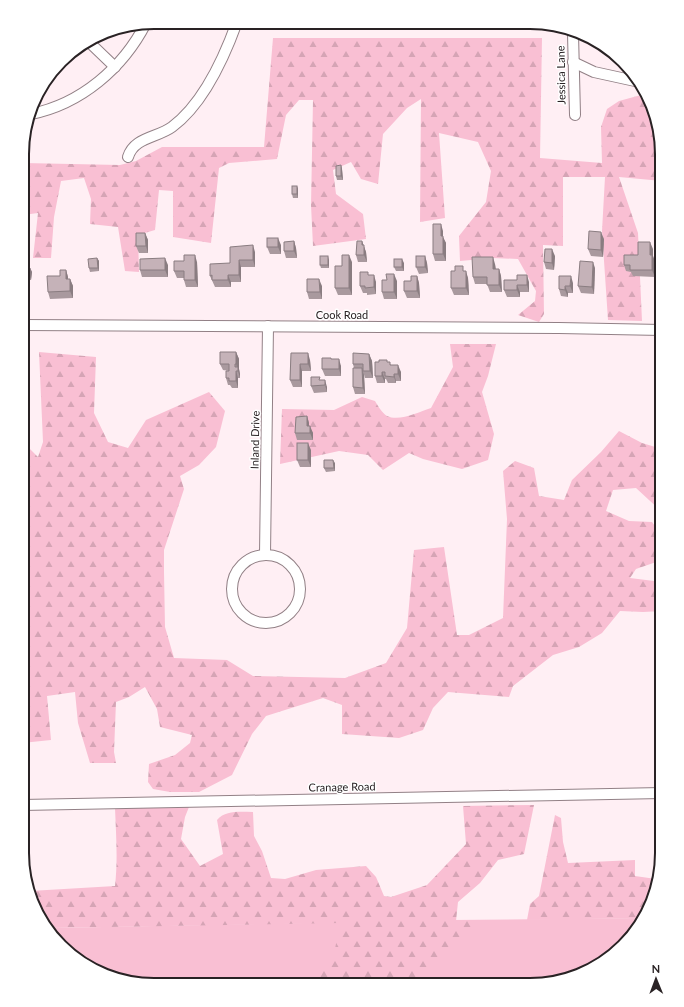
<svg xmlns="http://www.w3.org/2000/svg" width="684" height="1007" font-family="Lato,sans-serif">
  <defs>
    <pattern id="forest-firs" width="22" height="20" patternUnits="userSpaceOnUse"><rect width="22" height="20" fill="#f9bfd3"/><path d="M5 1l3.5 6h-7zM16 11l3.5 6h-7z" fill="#d5a4b5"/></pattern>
  </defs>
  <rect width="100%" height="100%" fill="#ffeff4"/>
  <polygon fill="#f9bfd3" points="642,918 640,926 617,952 581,975 530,985 137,984 74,958 51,928 452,920"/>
  <g fill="url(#forest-firs)">
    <polygon points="273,38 542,38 540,158 602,163 601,127 607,109 619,101 641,95 645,95 652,103 662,154 662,181 619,177 638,233 642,321 608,320 602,231 605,177 563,177 563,246 543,245 544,314 539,322 518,315 535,301 536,291 518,259 493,258 460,261 459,236 486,202 491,171 478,142 439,133 445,218 420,222 421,99 407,108 383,134 378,184 361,179 351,162 333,170 336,194 363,214 366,239 313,246 311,205 313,100 299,100 286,115 277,159 229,163 219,168 211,243 173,237 173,191 159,190 155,230 138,235 139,272 125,271 118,227 90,224 91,199 84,178 61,181 54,217 51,258 33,258 38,213 23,215 23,163 120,165 136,161 162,147 264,147"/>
    <path d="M450 344H496L488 376 482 392 494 434 488 460 462 469 423 459 409 453 383 470 368 455 339 451 280 464 282 409 334 410 362 397 375 401C378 406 382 413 387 416 399 422 419 412 431 408L453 367Z"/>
    <polygon points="39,352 96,357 94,413 108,442 128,448 146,420 209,392 225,411 216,447 199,465 180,476 184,489 164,550 164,572 165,627 174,658 227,660 253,676 345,678 386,663 407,628 414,550 444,547 457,635 469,635 503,618 507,519 503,471 515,461 534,468 539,496 564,500 572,480 601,452 619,431 642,443 662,449 662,512 636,488 613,490 606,511 629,521 652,522 662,536 662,560 636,569 630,578 662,582 662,611 643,612 620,611 602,633 579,647 553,655 513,686 509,697 448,692 433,708 423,730 399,738 342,734 342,705 323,698 266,716 252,734 232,775 199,792 170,792 153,789 148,782 149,764 175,755 190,743 192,735 160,727 157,709 145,687 129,697 116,702 114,752 116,763 90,763 78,723 75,692 47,696 51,740 22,743 23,442 38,457 43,442"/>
    <path d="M534 805 524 854 498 860 480 883 458 902 456 921 482 920 412 985 306 984 334 954 340 923 51 928 32 904 30 891 115 886C118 860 116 834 115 808L189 807 185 817 181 839 200 866 223 854 217 820C226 810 239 812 253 812L254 836 262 851 271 878 285 879 316 870 366 866 376 877 384 896 391 897 427 885 466 844 463 806Z"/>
    <polygon points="555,815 561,818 563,842 568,863 635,860 635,876 656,879 642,918 527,920 530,904 539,896"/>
  </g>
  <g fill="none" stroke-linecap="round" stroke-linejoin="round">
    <g stroke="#928086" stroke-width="12">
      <g id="minor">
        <polyline points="573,34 575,115"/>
        <polyline points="89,42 115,67"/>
        <polyline points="573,62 594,72 635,81"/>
        <path d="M31 114C81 104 123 68 146 23"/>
        <path d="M128 157C134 137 157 138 172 127 203 104 224 58 237 22"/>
        <polyline points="23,325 559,328 662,330"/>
        <polyline points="265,555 268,326"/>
        <circle cx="266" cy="589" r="34"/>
        <polyline points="22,805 662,793"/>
      </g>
    </g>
    <use href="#minor" stroke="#fff" stroke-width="10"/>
  </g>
  <g fill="#a9999e">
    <polygon points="341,165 342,169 343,180 337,180 336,176"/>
    <polygon points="297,186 298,189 298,198 293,198 292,194"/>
    <polygon points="443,231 443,237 446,243 446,261 435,261 433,254"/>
    <polygon points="145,233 148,240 148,253 139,253 136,246"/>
    <polygon points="604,239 603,257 591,256 588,249"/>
    <polygon points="294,241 296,248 297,258 286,258 284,251"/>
    <polygon points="362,241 366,252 367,262 358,262 356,255"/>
    <polygon points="281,245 281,254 270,254 267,247"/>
    <polygon points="653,249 653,256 655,262 655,277 633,276 631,272 626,271 624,265 638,255"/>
    <polygon points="255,252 255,267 241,267 241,282 231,282 231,287 215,287 210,276 230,263"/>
    <polygon points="425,256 427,263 428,273 419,274 416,267"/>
    <polygon points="555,256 554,270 546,269 544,262"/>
    <polygon points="97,258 99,261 99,271 90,272 89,268"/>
    <polygon points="329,260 329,268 321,268 320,265"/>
    <polygon points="197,262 198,287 186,287 184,280 184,278 177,278 174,271"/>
    <polygon points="352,262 352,295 338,295 335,288 342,266"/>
    <polygon points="404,263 404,271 396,271 394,267"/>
    <polygon points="495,264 496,269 499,269 501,276 502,292 490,292 487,284 475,284 473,277"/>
    <polygon points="168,265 168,277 142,277 140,270"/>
    <polygon points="23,267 30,268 32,272 31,280 24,280 23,278"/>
    <polygon points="595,268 594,294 581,293 578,286"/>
    <polygon points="66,270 68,277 68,279 70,279 73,286 73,298 50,299 48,292 60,276"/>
    <polygon points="465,271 468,278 469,295 454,295 451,288"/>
    <polygon points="369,275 376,282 376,294 367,295 367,293 363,293 360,286"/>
    <polygon points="417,276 419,283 420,298 407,298 404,291 411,281"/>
    <polygon points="517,280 529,282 529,292 520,292 520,297 507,297 504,290"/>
    <polygon points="397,281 397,299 384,299 382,292"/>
    <polygon points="573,283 573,293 568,293 568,297 561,296 559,289"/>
    <polygon points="322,286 322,299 309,299 307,292"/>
    <polygon points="236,352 239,359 239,369 240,374 240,378 238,378 238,388 232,388 230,385 228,385 226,378 229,371 223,370 220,364"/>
    <polygon points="291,353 310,360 311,371 302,371 302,387 293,387 290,380"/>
    <polygon points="369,354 372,361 373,378 365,378 363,371 364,375 365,394 355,394 353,387 354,368 353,364"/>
    <polygon points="332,359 341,366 341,376 325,376 322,369"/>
    <polygon points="388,362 391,365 401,372 401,381 396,381 396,383 388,383 386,379 385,379 385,383 377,383 375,376"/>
    <polygon points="320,380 327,387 327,392 314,393 311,386"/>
    <polygon points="307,416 309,423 309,426 313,433 313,440 297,440 295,433"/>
    <polygon points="311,450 311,467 300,467 297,460"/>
    <polygon points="335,463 335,471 326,472 324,468"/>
  </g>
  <g fill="#8a7d81">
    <polygon points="341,165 342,169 343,180 341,176"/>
    <polygon points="297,186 298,189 298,198 297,194"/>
    <polygon points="441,224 443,231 443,237 446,243 446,261 443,254 441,236"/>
    <polygon points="601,232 604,239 603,257 601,250"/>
    <polygon points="145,233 148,240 148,253 146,246"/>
    <polygon points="278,238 281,245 281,254 278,247"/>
    <polygon points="294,241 296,248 297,258 294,251"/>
    <polygon points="362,241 366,252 367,262 364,255 362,245"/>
    <polygon points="650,242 653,249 653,256 655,262 655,277 652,270 650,255"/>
    <polygon points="253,245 255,252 255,267 253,260"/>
    <polygon points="552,249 555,256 554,270 552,263"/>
    <polygon points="195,255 197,262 198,287 195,280"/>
    <polygon points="349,255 352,262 352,295 349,288"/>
    <polygon points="328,256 329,260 329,268 328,265"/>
    <polygon points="425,256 427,263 428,273 425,267"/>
    <polygon points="493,257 495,264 496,276 493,269"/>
    <polygon points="97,258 99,261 99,271 98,268"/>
    <polygon points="165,258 168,265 168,277 165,270"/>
    <polygon points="402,259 404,263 404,271 402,267"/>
    <polygon points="239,260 241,267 241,282 239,275"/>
    <polygon points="593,262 595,268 594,294 592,287"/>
    <polygon points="30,268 32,272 31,280 30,277"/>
    <polygon points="499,269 501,276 502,292 499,285"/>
    <polygon points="66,270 68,277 68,286 66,279"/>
    <polygon points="466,271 468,278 469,295 466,288"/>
    <polygon points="394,274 397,281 397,299 394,292"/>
    <polygon points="228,275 231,282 231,287 228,280"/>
    <polygon points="374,275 376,282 376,294 374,287"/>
    <polygon points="527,275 529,282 529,292 527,285"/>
    <polygon points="417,276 419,283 420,298 417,291"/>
    <polygon points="571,276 573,283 573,293 570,286"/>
    <polygon points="70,279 73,286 73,298 70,291"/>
    <polygon points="319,279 322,286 322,299 320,292"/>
    <polygon points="517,285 520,292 520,297 517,290"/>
    <polygon points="565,286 568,293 568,297 565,290"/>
    <polygon points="236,352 239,359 239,369 240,374 240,378 236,364"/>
    <polygon points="308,353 310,360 311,371 308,364"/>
    <polygon points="369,354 372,361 373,378 370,371"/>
    <polygon points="339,359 341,366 341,376 339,369"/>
    <polygon points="300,364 302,371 302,387 300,380"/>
    <polygon points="398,365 401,372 401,381 398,374"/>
    <polygon points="362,368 364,375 365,394 363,388"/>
    <polygon points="236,371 238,378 238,388 236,381"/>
    <polygon points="382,372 385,379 385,383 382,376"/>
    <polygon points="394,374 396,381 396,383 394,377"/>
    <polygon points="325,380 327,387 327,392 325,385"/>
    <polygon points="307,416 309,423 309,433 307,426"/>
    <polygon points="310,426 313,433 313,440 310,433"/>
    <polygon points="308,443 311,450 311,467 308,460"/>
    <polygon points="333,460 335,463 335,471 334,468"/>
  </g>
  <g fill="#c5b2b8" stroke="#8a7d81">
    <polygon points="341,165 341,176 336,176 336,166"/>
    <rect x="292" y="186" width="5" height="8"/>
    <polygon points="433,224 441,224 441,236 443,236 443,254 433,254"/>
    <polygon points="589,231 601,232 601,250 588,249"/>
    <polygon points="136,233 145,233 146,246 136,246"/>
    <rect x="267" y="238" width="11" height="9"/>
    <polygon points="294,241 294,251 284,251 284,242"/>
    <polygon points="357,241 362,241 362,245 364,245 364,255 356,255"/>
    <polygon points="638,242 650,242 650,255 652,255 652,270 630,270 630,265 624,265 624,255 638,255"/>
    <polygon points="253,245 253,260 239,260 239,275 228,275 228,280 212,280 212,275 210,276 210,264 230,263 230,247"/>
    <polygon points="545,249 552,249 552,263 544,262"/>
    <polygon points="184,255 195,255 195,280 184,280 184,271 174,271 174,261 184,261"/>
    <polygon points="342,255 349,255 349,288 335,288 335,266 342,266"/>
    <rect x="320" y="256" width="8" height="9"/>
    <rect x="416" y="256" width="9" height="11"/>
    <polygon points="472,257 493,257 493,269 499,269 499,285 487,285 487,277 473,277"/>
    <polygon points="97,258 98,268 89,268 88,259"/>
    <polygon points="165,258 165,270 140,270 140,259"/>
    <rect x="394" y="259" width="8" height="8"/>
    <polygon points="580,261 593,262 592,287 578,286"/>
    <polygon points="455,266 463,266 463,271 466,271 466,288 451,288 451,271 455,271"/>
    <polygon points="23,267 30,268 30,277 23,276"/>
    <polygon points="60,270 66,270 66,279 70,279 70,291 48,292 47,276 60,276"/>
    <polygon points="360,272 368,272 368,275 374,275 374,287 365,288 365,286 360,286"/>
    <polygon points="386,274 394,274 394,292 382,292 382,280 387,280"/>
    <polygon points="517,275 527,275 527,285 517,285 517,290 504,290 504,280 517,280"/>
    <polygon points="411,276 417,276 417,291 404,291 404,281 411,281"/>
    <polygon points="559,276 571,276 570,286 565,286 565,290 559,289"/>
    <polygon points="307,279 319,279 320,292 307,292"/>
    <polygon points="220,352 236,352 236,364 235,364 235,367 238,367 238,371 236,371 236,381 229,381 229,378 226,378 226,371 229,371 229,364 220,364"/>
    <polygon points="291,353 308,353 308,364 300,364 300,380 290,380"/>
    <polygon points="353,353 369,354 370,371 363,371 363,364 353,364"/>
    <polygon points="322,358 331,358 331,359 339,359 339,369 322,369"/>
    <polygon points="379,360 387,360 387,362 390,362 390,365 398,365 398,374 394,374 394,377 385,376 385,372 382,372 382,376 375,376 375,362 379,362"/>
    <polygon points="353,368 362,368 363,388 353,387"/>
    <polygon points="311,377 320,377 319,380 325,380 325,385 311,386"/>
    <polygon points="307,416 307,426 310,426 310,433 295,433 296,417"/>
    <rect x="297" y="443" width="11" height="17"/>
    <polygon points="324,460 333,460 334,468 324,468"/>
  </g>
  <g text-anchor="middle" stroke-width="3" stroke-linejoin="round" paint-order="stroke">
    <g font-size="11" fill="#292224" stroke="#fff">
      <text transform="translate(561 75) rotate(-91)" y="4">Jessica Lane</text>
      <text x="342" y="319">Cook Road</text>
      <text transform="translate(255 440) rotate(-89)" y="4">Inland Drive</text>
      <text transform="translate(342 787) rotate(-1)" y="4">Cranage Road</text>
    </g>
  </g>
  <path d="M0 0H684V1007H0ZM154 29H530A125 125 0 0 1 655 154V853A125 125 0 0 1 530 978H154A125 125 0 0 1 29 853V154A125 125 0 0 1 154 29Z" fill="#fff" fill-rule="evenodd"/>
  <path fill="none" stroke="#292224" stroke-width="2" d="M154 29H530A125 125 0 0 1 655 154V853A125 125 0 0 1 530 978H154A125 125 0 0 1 29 853V154A125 125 0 0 1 154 29Z"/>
  <g transform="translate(656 979) rotate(359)" stroke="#ffffff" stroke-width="3" paint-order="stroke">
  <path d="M0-3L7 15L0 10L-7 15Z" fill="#292224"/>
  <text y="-6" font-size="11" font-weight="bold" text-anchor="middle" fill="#292224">N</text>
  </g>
</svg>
